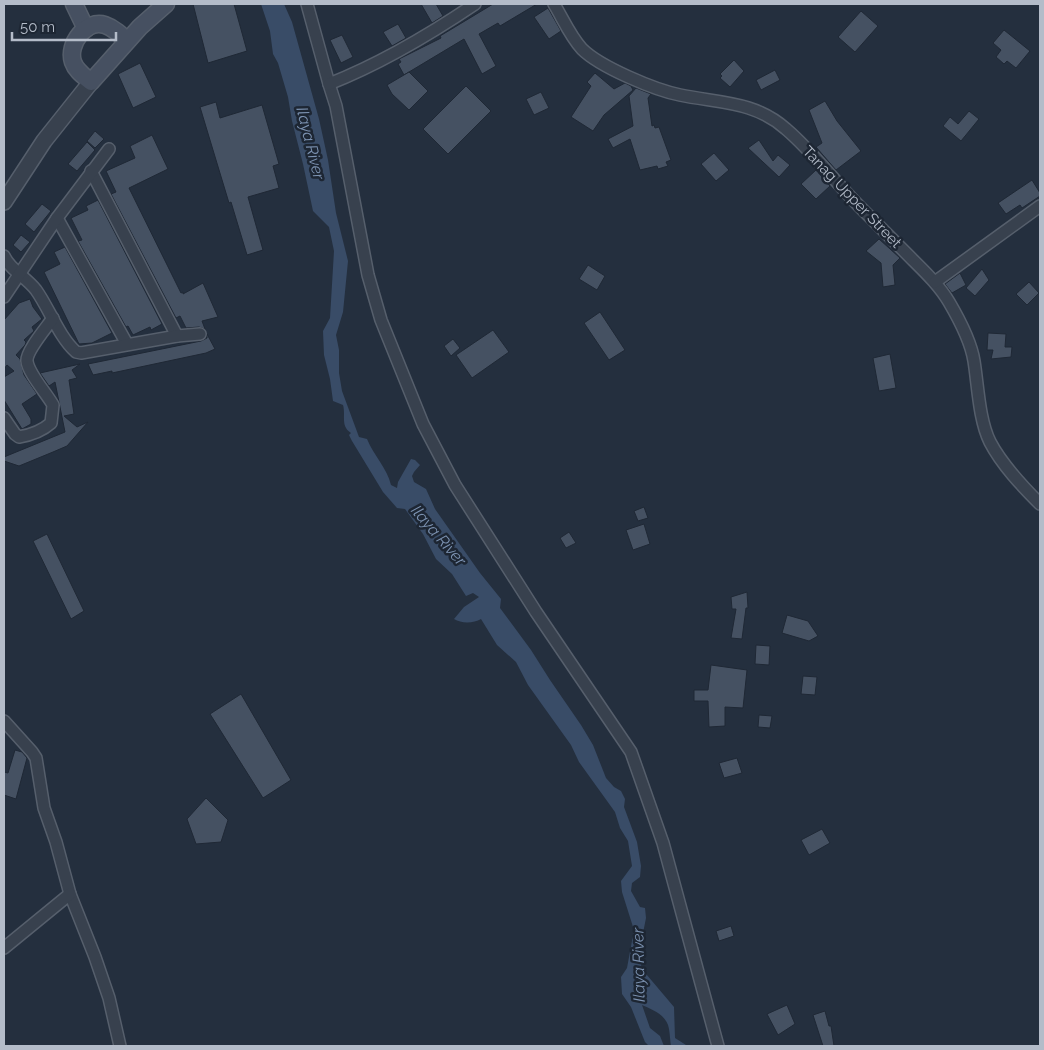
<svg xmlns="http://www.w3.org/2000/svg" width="1044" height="1050" font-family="Raleway,sans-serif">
  <rect width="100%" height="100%" fill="#242f3e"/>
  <path fill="#394c67" d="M261 4H284L292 22 319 119 328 160 336 213 348 261 343 312 336 335 339 350V373L342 391 359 437 367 439C374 456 387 468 391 485L397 488 398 482 411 459 415 460 420 465 414 472 412 476 414 482 426 489 435 509 480 573 501 599 500 608 531 650 550 680 581 725 593 745 606 778 614 787 621 791 625 799 624 807 637 842 641 866 640 877 632 883 631 891 640 907 645 908 646 918 643 933 641 968 674 1007 675 1038 686 1045 685 1046H671C670 1040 670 1035 669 1029 667 1015 653 1010 642 1005L650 1028 660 1036 664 1046H649L645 1042 631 1007 622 994 621 977 627 968 634 930 622 892 621 881 632 866 628 841 620 828 615 812 579 762 571 745 528 685 516 662 497 645 481 619C474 623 462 624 454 619L464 607 479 597 473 593 466 596 452 574 436 559 423 534 405 509 397 508 383 492 352 441 349 435 351 433C340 426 346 415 343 405L333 401 330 379 324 355 323 331 330 318 334 251 329 227 313 211 303 164 292 121 288 97 278 63 273 54 270 31Z"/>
  <g fill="#455162" stroke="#1f2835">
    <polygon points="193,4 234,4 247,51 208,63"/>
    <polygon points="421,4 436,4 443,16 432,23"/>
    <polygon points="493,4 537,4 500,26 498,23 479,34 496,66 482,74 464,39 404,75 398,64 401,62 399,59 441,38 440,36"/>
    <polygon points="548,8 561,31 549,39 534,17"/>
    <polygon points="861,11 878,26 855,52 838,37"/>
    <polygon points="398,24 406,38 392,46 383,32"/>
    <polygon points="1004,30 1030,51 1016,68 1007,61 1004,64 996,57 1001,50 993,43"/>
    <polygon points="342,35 353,57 341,63 330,40"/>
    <polygon points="734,60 744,71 730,87 720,78 722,76 720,74"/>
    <polygon points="140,63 156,97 133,108 118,74"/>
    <polygon points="775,70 780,80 761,90 756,80"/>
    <polygon points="409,72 428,91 409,110 392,94 387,85"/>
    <polygon points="595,73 614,89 625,83 631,86 633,90 604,115 593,131 571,117 591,86 587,82"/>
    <polygon points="466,86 491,111 448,154 423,129"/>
    <polygon points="636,88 651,94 648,98 652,126 654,125 655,128 659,127 671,160 666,162 668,166 658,169 657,166 640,170 630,139 613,148 608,139 633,126 629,96"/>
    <polygon points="541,92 549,108 534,115 526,99"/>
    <polygon points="825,101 837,121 861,151 836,170 816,147 822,143 809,110"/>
    <polygon points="216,102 220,118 262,105 279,164 273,166 279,188 248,197 263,250 247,255 231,202 229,203 200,107"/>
    <polygon points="969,111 979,119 961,141 943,126 950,117 958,124"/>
    <polygon points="95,131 104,139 95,148 87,141"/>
    <polygon points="152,135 168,169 129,188 181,293 183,292 183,294 203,283 218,317 202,321 205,329 199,327 186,328 180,316 176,318 111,194 116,192 106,171 135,158 130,146"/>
    <polygon points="759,140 773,161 778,155 790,165 779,177 748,148"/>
    <polygon points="87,142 95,150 77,171 68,164"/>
    <polygon points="714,153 729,170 716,181 701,164"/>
    <polygon points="816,170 830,186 816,199 801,184"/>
    <polygon points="1032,180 1040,193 1040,196 1022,208 1020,205 1006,214 998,203"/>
    <polygon points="98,200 162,324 151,330 150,327 133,335 128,326 126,327 78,241 82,240 71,218 88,210 86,206"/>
    <polygon points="42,204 51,211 34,232 25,224"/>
    <polygon points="21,235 30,242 21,252 13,245"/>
    <polygon points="879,239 900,258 893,265 895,285 883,287 881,263 866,251"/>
    <polygon points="65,247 112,333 92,343 79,344 44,272 60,264 54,252"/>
    <polygon points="588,265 605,276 597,290 579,279"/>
    <polygon points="982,269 989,280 975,296 966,288"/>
    <polygon points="960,273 966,285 952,293 945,284"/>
    <polygon points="1029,282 1039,293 1027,305 1016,294"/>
    <polygon points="30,299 33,307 42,319 32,327 34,331 24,340 26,342 25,345 16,355 20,359 24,375 37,394 22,404 31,419 31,424 22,429 4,400 4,377 14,371 7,365 4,369 4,320 19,303"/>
    <polygon points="600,312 625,350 609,360 584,323"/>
    <polygon points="493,330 509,352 472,378 456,355"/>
    <polygon points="988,333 1006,334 1005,347 1012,347 1011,357 991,359 993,350 987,350"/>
    <polygon points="207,334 215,349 206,353 112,373 112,371 93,375 88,364 201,341 207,338"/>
    <polygon points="453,339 460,348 451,356 444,346"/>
    <polygon points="890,354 896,388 879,391 873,358"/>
    <polygon points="80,364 72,370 77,378 69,380 74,414 64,416 77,427 88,422 67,446 53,452 19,466 4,461 4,457 65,432 55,382 49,386 40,373"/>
    <polygon points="644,507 648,518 638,521 634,511"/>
    <polygon points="644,524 650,544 633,550 626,530"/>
    <polygon points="569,532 576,543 566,548 560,538"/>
    <polygon points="47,534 84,611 71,619 33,541"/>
    <polygon points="747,592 748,608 746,608 742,639 731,638 736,609 732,609 731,597"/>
    <polygon points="787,615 808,621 818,636 809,641 782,633"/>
    <polygon points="756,645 770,646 769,665 755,664"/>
    <polygon points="711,665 747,670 743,708 725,707 725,726 709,727 708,701 694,701 694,690 708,690"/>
    <polygon points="803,676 817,677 815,695 801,694"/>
    <polygon points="241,694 291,780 263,798 210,714"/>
    <polygon points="759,715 772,716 770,728 758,727"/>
    <polygon points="15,750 22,752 27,758 16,799 4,795 4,772 8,773"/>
    <polygon points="737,758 742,773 724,778 719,763"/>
    <polygon points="206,798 228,820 221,842 196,844 187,819"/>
    <polygon points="822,829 830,843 809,855 801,840"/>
    <polygon points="731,926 734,936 719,941 716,931"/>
    <polygon points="787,1005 795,1024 778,1035 767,1014"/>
    <polygon points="825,1011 829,1026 831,1026 834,1046 823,1046 813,1015"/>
  </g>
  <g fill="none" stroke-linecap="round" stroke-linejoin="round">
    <g stroke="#565f6c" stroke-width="14">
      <g id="minor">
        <polyline points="307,4 329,84 336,106 368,275 381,320 423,424 455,485 536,612 631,752 663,843 718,1046"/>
        <path d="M554 4C563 19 570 36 582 49 600 67 655 90 680 95 718 103 755 101 786 129 813 152 834 181 859 206 876 223 893 240 910 257 924 271 939 285 949 302 959 319 971 342 974 361 978 386 979 420 990 442 1002 465 1022 486 1040 504"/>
        <path d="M329 84C380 64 429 35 475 4"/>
        <polyline points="91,171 177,336"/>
        <polyline points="57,218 127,344"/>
        <path d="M4 256C10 270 26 277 36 290 49 308 59 337 76 352L81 353 177 336 200 334"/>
        <polyline points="935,282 1040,206"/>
        <polyline points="4,297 57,218 109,149"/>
        <path d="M4 418 15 434 19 437C31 435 42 431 51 423L53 405C47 394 28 373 27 361 26 351 47 327 53 318"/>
        <polyline points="4,721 32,752 36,758 44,808 56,842 70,894 95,957 109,998 120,1046"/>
        <polyline points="4,948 70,894"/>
      </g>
    </g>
    <g stroke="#565f6c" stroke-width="18">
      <polyline id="tertiary" points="4,202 44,141 91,82"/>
    </g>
    <g stroke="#565f6c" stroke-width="19">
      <g id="secondary">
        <polyline points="74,4 86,29"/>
        <path d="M127 41C121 35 114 28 105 25 86 19 67 44 73 62 76 71 84 76 91 82L140 27 166 4"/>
      </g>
    </g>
    <use href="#minor" stroke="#38414e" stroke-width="11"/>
    <use href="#tertiary" stroke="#38414e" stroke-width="15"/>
    <use href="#secondary" stroke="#465061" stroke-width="16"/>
  </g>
  <g text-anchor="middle" stroke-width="5" stroke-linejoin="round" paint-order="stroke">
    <g font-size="15" fill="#b4bcc9" stroke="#1d2633">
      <text transform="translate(852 197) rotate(46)" y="5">Tanag Upper Street</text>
    </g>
    <g font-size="16" font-style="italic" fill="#7c92b1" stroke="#1d2633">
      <text transform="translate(311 143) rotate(76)" y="6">Ilaya River</text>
      <text transform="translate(439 535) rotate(49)" y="6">Ilaya River</text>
      <text transform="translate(638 965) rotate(-91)" y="6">Ilaya River</text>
    </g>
  </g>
  <rect width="1044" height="1050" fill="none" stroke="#b4bcc9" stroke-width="10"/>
  <path d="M12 32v8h104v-8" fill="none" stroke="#b4bcc9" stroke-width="2.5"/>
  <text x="20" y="32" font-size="15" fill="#b4bcc9" stroke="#1d2633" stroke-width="4" paint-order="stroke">50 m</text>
</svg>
